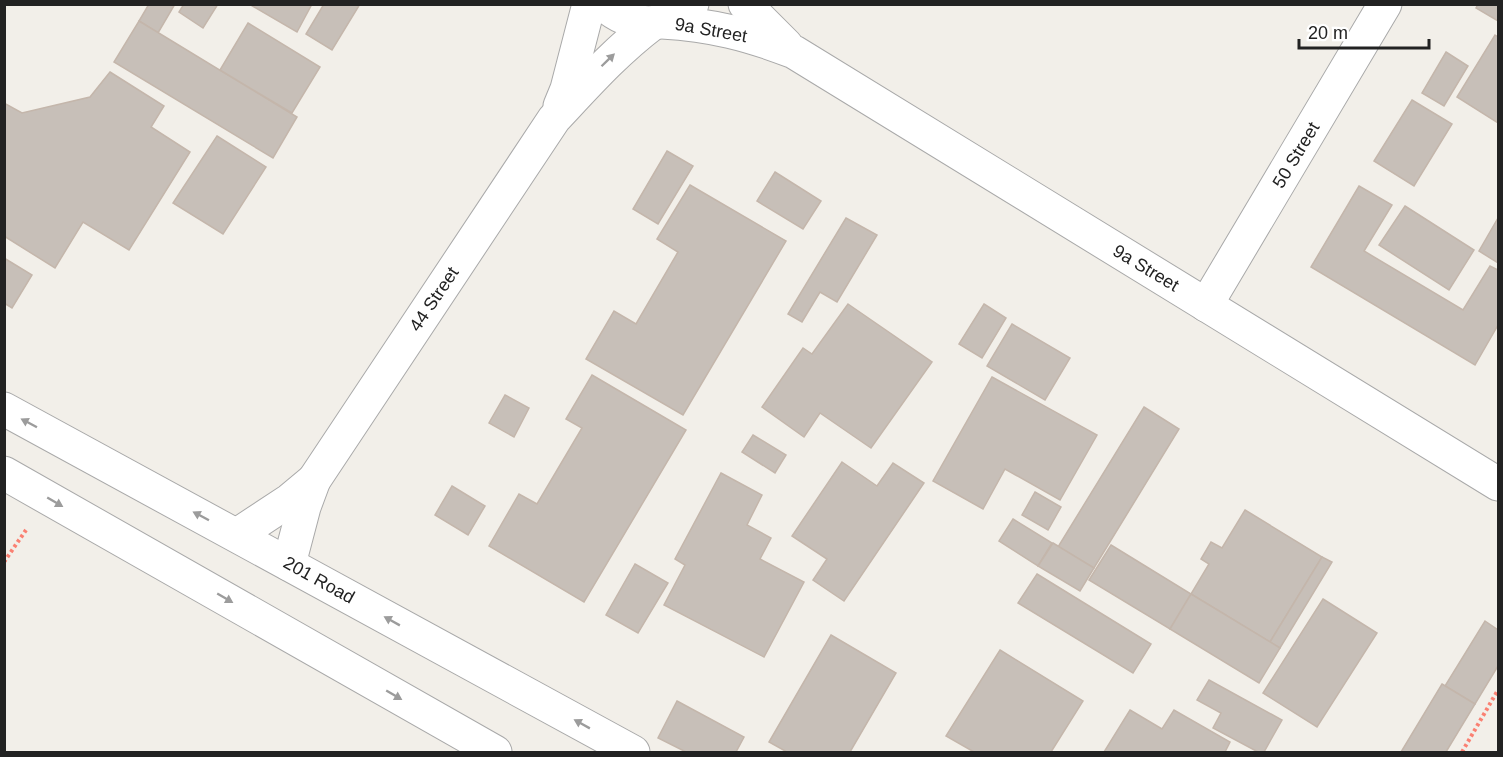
<svg xmlns="http://www.w3.org/2000/svg" width="1503" height="757" font-family="Arial,sans-serif">
  <rect width="100%" height="100%" fill="#f2efe9"/>
  <g fill="#c7bfb8" stroke="#c4b6ab" stroke-width="1.5">
    <polygon points="149,4 175,4 158,33 139,21"/>
    <polygon points="184,4 218,4 203,28 179,12"/>
    <polygon points="249,4 312,4 297,32"/>
    <polygon points="324,4 360,4 332,50 306,34"/>
    <polygon points="1478,4 1498,4 1498,21 1476,8"/>
    <polygon points="139,21 297,117 273,158 114,62"/>
    <polygon points="248,23 320,67 292,113 220,70"/>
    <polygon points="1495,35 1498,37 1498,123 1457,97"/>
    <polygon points="1446,52 1468,66 1444,106 1422,93"/>
    <polygon points="110,72 164,106 151,127 190,152 129,250 83,222 55,268 4,236 4,103 22,113 90,97"/>
    <polygon points="1412,100 1452,124 1414,186 1374,161"/>
    <polygon points="217,136 266,167 223,234 173,203"/>
    <polygon points="667,151 693,166 658,224 633,209"/>
    <polygon points="775,172 821,201 803,229 757,201"/>
    <polygon points="690,185 786,241 683,415 586,359 614,311 636,324 678,252 657,239"/>
    <polygon points="1359,186 1392,205 1364,251 1463,310 1490,266 1498,270 1498,325 1475,365 1311,267"/>
    <polygon points="1405,206 1474,250 1449,290 1379,245"/>
    <polygon points="846,218 877,235 837,302 820,292 802,322 788,314"/>
    <polygon points="1498,218 1498,263 1479,251"/>
    <polygon points="4,258 32,275 12,308 4,303"/>
    <polygon points="848,304 932,362 871,448 820,413 804,437 762,407 803,348 812,354"/>
    <polygon points="984,304 1006,318 982,358 959,344"/>
    <polygon points="1012,324 1070,358 1045,400 987,366"/>
    <polygon points="592,375 686,430 584,602 489,546 519,494 537,504 582,428 566,419"/>
    <polygon points="992,377 1097,435 1060,500 1005,469 983,509 933,481"/>
    <polygon points="505,395 529,408 514,437 489,423"/>
    <polygon points="1144,407 1179,429 1094,568 1058,547"/>
    <polygon points="753,435 786,455 775,473 742,452"/>
    <polygon points="842,462 877,486 893,463 924,483 844,601 813,580 827,559 792,536"/>
    <polygon points="721,473 762,495 747,525 771,538 760,559 804,582 764,657 664,605 685,565 675,559"/>
    <polygon points="452,486 485,506 468,535 435,515"/>
    <polygon points="1035,492 1061,507 1048,530 1022,515"/>
    <polygon points="1245,510 1322,557 1270,642 1191,594 1209,564 1201,559 1211,542 1222,548"/>
    <polygon points="1013,519 1052,543 1038,566 999,541"/>
    <polygon points="1053,543 1094,568 1080,591 1038,566"/>
    <polygon points="1111,545 1191,594 1170,629 1089,580"/>
    <polygon points="1322,557 1332,562 1280,648 1270,642"/>
    <polygon points="635,564 668,583 638,633 606,615"/>
    <polygon points="1037,574 1151,644 1133,673 1018,603"/>
    <polygon points="1191,594 1280,648 1259,683 1170,629"/>
    <polygon points="1323,599 1377,633 1317,727 1263,693"/>
    <polygon points="1485,621 1498,630 1498,666 1475,704 1445,686"/>
    <polygon points="831,635 896,673 850,752 787,752 769,742"/>
    <polygon points="1000,650 1083,701 1051,752 974,752 946,736"/>
    <polygon points="1209,680 1282,720 1264,752 1258,752 1213,728 1221,713 1197,700"/>
    <polygon points="1442,684 1475,704 1446,752 1401,752"/>
    <polygon points="677,701 744,737 736,752 686,752 658,738"/>
    <polygon points="1130,710 1162,729 1174,710 1230,742 1225,752 1104,752"/>
  </g>
  <g fill="none" stroke-linecap="round" stroke-linejoin="round">
    <g stroke="#a9a9a9" stroke-width="35">
      <g id="minor">
        <polyline points="745,4 786,45"/>
        <path d="M662 22C712 25 748 34 794 52L1498 484"/>
        <polyline points="1206,305 1385,4"/>
      </g>
    </g>
    <g stroke="#a9a9a9" stroke-width="35">
      <g id="tertiary">
        <path d="M603 4C630 28 666 30 692 4"/>
        <polyline points="560,106 567,89 589,4"/>
        <polyline points="4,409 633,752"/>
        <polyline points="4,473 495,752"/>
        <polyline points="237,535 290,500 314,480"/>
        <path d="M289 564 304 507 314 480 554 119C586 85 615 52 652 24"/>
      </g>
    </g>
    <g stroke="#fa8072" stroke-width="4" stroke-dasharray="3 3" stroke-linecap="butt">
      <polyline points="4,562 26,530"/>
      <polyline points="1462,752 1498,690"/>
    </g>
    <use href="#minor" stroke="#fff" stroke-width="33"/>
    <use href="#tertiary" stroke="#fff" stroke-width="33"/>
  </g>
  <defs><path id="oneway-solid" d="M-6-.8H1V-3.2L6.5 0L1 3.2V.8H-6Z" transform="scale(1.5)"/></defs>
  <g fill="#9c9c9c">
    <use href="#oneway-solid" transform="translate(608 60) rotate(-44)"/>
    <use href="#oneway-solid" transform="translate(29 423) rotate(-152)"/>
    <use href="#oneway-solid" transform="translate(55 502) rotate(30)"/>
    <use href="#oneway-solid" transform="translate(201 516) rotate(-152)"/>
    <use href="#oneway-solid" transform="translate(225 598) rotate(30)"/>
    <use href="#oneway-solid" transform="translate(392 621) rotate(-151)"/>
    <use href="#oneway-solid" transform="translate(394 695) rotate(30)"/>
    <use href="#oneway-solid" transform="translate(582 724) rotate(-151)"/>
  </g>
  <g text-anchor="middle" stroke-width="4.5" stroke-linejoin="round" paint-order="stroke">
    <g font-size="18" fill="#222" stroke="#fff">
      <text transform="translate(711 30) rotate(10)" y="6">9a Street</text>
      <text transform="translate(1296 155) rotate(-59)" y="6">50 Street</text>
      <text transform="translate(1146 268) rotate(31)" y="6">9a Street</text>
      <text transform="translate(434 299) rotate(-56)" y="6">44 Street</text>
      <text transform="translate(319 580) rotate(29)" y="6">201 Road</text>
    </g>
  </g>
  <rect width="1503" height="757" fill="none" stroke="#222222" stroke-width="12"/>
  <path d="M1299 39v9h130v-9" fill="none" stroke="#222222" stroke-width="3"/>
  <text x="1308" y="39" font-size="18" fill="#222222" stroke="#ffffff" stroke-width="4.5" paint-order="stroke">20 m</text>
</svg>
